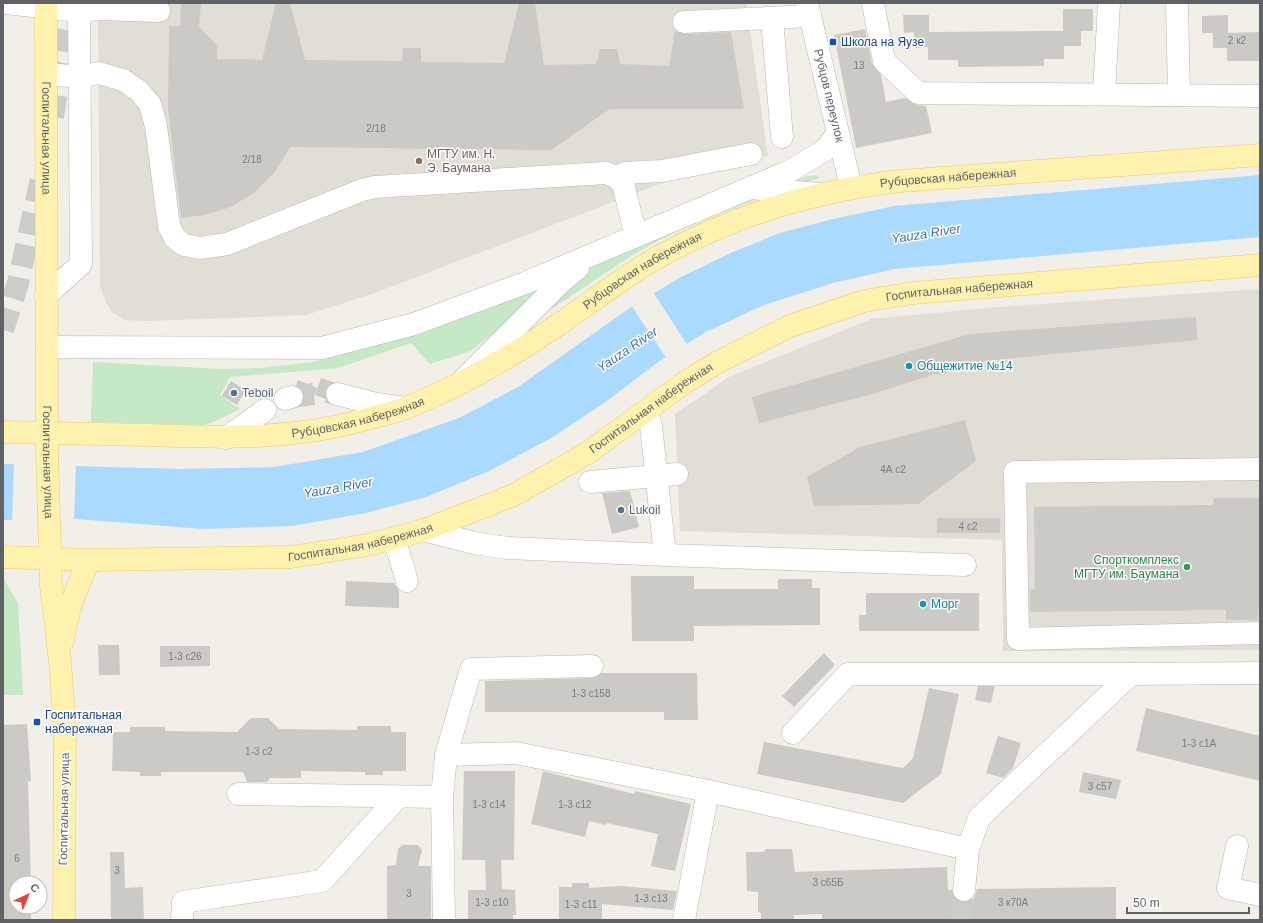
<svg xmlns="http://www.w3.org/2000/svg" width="1263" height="923" font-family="Arial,sans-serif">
  <rect width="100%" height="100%" fill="#f1efe8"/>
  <g fill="#e1ded6">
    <polygon points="98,3 746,3 768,156 707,166 372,294 306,315 148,321 124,320 112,312 106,302 100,286"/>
    <polygon points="1260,289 1260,650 1003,651 1002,540 680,531 675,414 729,377 871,319 998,307"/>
  </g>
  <g fill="#c5e8c5">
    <path d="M816 175 819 178C761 198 701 217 647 247 604 270 567 303 523 325L568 280 616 247 662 228 808 176Z"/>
    <polygon points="548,284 495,332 471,351 430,364 411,343 338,368 230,377 220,395 240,409 218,420 205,425 91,422 93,362 221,369 261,368 313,362 365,348"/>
    <polygon points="3,578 18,603 23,695 3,695"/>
  </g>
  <polygon fill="#aadaff" points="1260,175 1260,237 894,269 833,283 764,305 704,333 658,362 607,401 553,437 489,471 426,497 366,513 292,526 203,529 76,519 3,520 3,464 181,469 274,467 363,452 459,418 518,387 631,307 681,277 733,252 780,233 829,220 894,206"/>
  <g fill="#f1efe8">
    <polygon points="653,292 688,346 667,359 631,305"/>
    <polygon points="14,463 76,464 74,521 12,522"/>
  </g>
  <g fill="#cccac5">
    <polygon points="181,3 201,3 199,26 217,46 217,59 262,60 276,3 290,3 305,60 402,61 403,48 421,48 421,62 504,63 519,3 535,3 544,65 596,64 600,49 617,49 620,64 669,66 675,31 685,34 731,32 744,109 610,109 551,150 290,147 275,172 255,192 231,207 204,215 181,218 168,109 169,26 180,26"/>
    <polygon points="1063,9 1093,9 1093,31 1081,31 1081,46 1064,46 1064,59 1044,59 1044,66 958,67 958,60 928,60 928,47 915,48 914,32 904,33 903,15 929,15 929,32 1063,31"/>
    <polygon points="1228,15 1228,33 1260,32 1260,61 1227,61 1227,48 1213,48 1213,33 1202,33 1202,16"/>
    <polygon points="865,29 872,63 881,75 886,102 905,98 917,105 926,106 932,133 856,148 834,35"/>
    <polygon points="1196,317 1197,340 974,362 951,369 944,375 935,374 869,395 759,423 752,397 970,334"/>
    <polygon points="321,378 333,382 328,386 325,391 326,399 315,395"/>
    <polygon points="298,380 317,388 311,404 303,401 304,393 296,385"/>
    <polygon points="231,381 246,390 237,405 222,396"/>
    <polygon points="965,420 976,461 918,504 814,506 807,477 860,447"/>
    <polygon points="630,491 639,527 612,534 602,493"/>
    <polygon points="1214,498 1260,498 1260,610 1258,610 1258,620 1226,620 1226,610 1030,612 1030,589 1035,589 1034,507 1213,505"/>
    <rect x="937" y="518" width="63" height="15"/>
    <polygon points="631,576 694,576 694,589 778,589 778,579 812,579 812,588 820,588 820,625 694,626 694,641 632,641"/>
    <polygon points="346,581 394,583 399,591 399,608 345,606"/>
    <polygon points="866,593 979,593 979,631 859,631 859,615 866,615"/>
    <polygon points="98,645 119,645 120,675 99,675"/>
    <polygon points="160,646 210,646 210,666 160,667"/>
    <polygon points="824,653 835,665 794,707 782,696"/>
    <polygon points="602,673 697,673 698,720 664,720 664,712 485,712 485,681 592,678"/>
    <polygon points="978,686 995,686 991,703 975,700"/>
    <polygon points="929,688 959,694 941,774 903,803 757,774 764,742 903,768 913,758"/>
    <polygon points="1146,708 1260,736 1260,781 1136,751"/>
    <polygon points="251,718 268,718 279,729 357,730 357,726 391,726 391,732 406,732 406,771 383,771 383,775 365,775 365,772 301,771 301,778 270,778 267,782 247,782 243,772 161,772 161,776 140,776 140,772 112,771 113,732 130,732 130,727 165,727 165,731 237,732"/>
    <polygon points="27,724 31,781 28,781 31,883 16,883 16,907 31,907 31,920 3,920 3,725"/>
    <polygon points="998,736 1021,743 1013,768 1003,778 986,773"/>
    <polygon points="464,771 515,771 514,860 501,860 502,889 515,890 516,915 513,915 513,920 468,920 468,890 486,890 485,860 462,860"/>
    <polygon points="543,771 634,794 635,791 691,804 675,871 651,866 658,834 607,823 606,825 589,821 585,837 531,824"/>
    <polygon points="1083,772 1121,780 1116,799 1079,792"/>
    <polygon points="402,845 418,845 422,850 418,866 431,866 431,920 387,920 387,866 396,865 398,849"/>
    <polygon points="766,849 792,849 795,872 947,867 948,890 952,890 956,900 962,902 969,902 974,898 977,889 1116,887 1116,920 822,920 822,914 794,915 794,920 761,920 761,913 758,912 758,892 747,891 746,852 763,852"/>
    <polygon points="110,852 124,852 125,888 143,887 144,920 111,920"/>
    <polygon points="572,883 589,883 589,888 621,886 677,891 673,910 602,904 602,920 559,920 559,887 572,887"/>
  </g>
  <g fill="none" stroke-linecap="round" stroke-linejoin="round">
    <g stroke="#ccccc8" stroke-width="22" stroke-dasharray="22 11" stroke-linecap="butt">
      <polyline points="292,397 327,392 337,394"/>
      <polyline points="961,920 964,890"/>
    </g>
    <g stroke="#ccccc8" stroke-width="22" stroke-dasharray="22 11" stroke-linecap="butt">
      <polyline points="53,117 70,3"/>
      <polyline points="3,330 18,283 42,174"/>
    </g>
    <g stroke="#b5b8bc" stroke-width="23">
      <g id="minor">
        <polyline points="6,3 79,11 99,9 159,11"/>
        <path id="s1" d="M807 3 851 187"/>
        <polyline points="873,3 884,61 918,93 1260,96"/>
        <polyline points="1177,3 1179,95"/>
        <polyline points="772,19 782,137"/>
        <polyline points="684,22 810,16"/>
        <polyline points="47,74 80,77 99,73 123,80 139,91 150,104 156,126 169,226 175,238 184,245 200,248 227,244 362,190 375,187 606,173 616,177 623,184 636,236"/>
        <polyline points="1104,94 1109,3"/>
        <polyline points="616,177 625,173 662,171 751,154"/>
        <polyline points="751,188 818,194"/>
        <polyline points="46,296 81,264 79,11"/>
        <polyline points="47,347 322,348 414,324 525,283 790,171 825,150 837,134"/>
        <polyline points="464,379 562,281 578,268"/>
        <polyline points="337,394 376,404 406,408"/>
        <polyline points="285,399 292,397"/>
        <polyline points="647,411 651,426 665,555"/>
        <polyline points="226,438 265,410"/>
        <polyline points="1260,469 1015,472 1018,639 1260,633"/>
        <polyline points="590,482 677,474"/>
        <polyline points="424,530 474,543 507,548 665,555 965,565"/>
        <polyline points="394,538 407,581"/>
        <polyline points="793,733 848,674 1131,674"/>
        <polyline points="446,755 471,669 592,666"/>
        <polyline points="238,794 442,797"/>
        <polyline points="1237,846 1228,888 1260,895"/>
        <polyline points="964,890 968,849"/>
        <polyline points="182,920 183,902 322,881 398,797"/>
        <polyline points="444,920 442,797 446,755 516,753 708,791 968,849 979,818 1131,674 1260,673"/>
        <polyline points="684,920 708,791"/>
      </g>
    </g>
    <g stroke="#f2c960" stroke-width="23">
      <g id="major">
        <path id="s2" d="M46 3 47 453 51 585 60 661 65 729 64 920"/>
        <path id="s3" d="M3 432C51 433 99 434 147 435 226 438 294 440 371 418 383 415 396 412 408 407 460 386 509 358 555 327 589 304 620 279 655 259 731 216 814 191 900 181L1260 155"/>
        <path id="s4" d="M3 557 90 560 291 557 368 545 424 530 512 496 586 454 684 383 718 362 790 326 864 301 913 293 1260 265"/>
        <path d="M63 640C67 611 77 585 90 560"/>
      </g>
    </g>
    <use href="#minor" stroke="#fff" stroke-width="22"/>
    <use href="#major" stroke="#fff2af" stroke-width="22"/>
  </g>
  <g fill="#1a4fb4" stroke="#fff" stroke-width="1.5">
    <rect x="829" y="38" width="8" height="8" rx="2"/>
    <rect x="33" y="718" width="8" height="8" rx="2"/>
  </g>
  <circle fill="#8d6e63" stroke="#fff" stroke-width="1.5" cx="419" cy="161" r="4"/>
  <g fill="#0f9aa8" stroke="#fff" stroke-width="1.5">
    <circle cx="909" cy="366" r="4"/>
    <circle cx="923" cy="604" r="4"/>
  </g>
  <g fill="#5c6f8a" stroke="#fff" stroke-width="1.5">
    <circle cx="234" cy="393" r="4"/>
    <circle cx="621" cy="510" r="4"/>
  </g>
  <circle fill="#2e9e5b" stroke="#fff" stroke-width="1.5" cx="1187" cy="567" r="4"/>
  <g text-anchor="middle" stroke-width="3" stroke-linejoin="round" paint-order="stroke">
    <g font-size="10" fill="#7a7d7f">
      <text x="1237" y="44">2 к2</text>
      <text x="859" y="69">13</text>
      <text x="376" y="132">2/18</text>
      <text x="252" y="163">2/18</text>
      <text x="893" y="473">4А с2</text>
      <text x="968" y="530">4 с2</text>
      <text x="185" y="660">1-3 с26</text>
      <text x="591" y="697">1-3 с158</text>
      <text x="1199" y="747">1-3 с1А</text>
      <text x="259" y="755">1-3 с2</text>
      <text x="1100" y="790">3 с57</text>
      <text x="489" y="808">1-3 с14</text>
      <text x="575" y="808">1-3 с12</text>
      <text x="17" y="862">6</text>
      <text x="117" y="874">3</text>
      <text x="828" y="886">3 с65Б</text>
      <text x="409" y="897">3</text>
      <text x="651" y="902">1-3 с13</text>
      <text x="492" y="906">1-3 с10</text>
      <text x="1013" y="906">3 к70А</text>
      <text x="581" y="908">1-3 с11</text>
    </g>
    <g font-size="12" fill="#164399" stroke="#fff" text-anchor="start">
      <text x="841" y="46">Школа на Яузе</text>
      <text x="45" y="719">Госпитальная<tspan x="45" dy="14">набережная</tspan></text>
    </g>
    <g font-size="12" fill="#5f6368" stroke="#fff">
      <text dy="4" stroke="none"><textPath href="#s1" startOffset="95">Рубцов переулок</textPath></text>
      <text dy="4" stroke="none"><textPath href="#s2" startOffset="135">Госпитальная улица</textPath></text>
      <text dy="4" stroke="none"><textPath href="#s3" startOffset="1004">Рубцовская набережная</textPath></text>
      <text dy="4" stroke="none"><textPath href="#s3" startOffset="680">Рубцовская набережная</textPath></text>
      <text dy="4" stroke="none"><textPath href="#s4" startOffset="1019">Госпитальная набережная</textPath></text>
      <text dy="4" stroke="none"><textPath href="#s4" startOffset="683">Госпитальная набережная</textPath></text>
      <text dy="4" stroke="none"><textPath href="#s3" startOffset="357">Рубцовская набережная</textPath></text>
      <text dy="4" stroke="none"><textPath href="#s2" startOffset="459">Госпитальная улица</textPath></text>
      <text dy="4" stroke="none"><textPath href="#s4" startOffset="359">Госпитальная набережная</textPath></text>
      <text transform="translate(64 809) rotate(-89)" y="4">Госпитальная улица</text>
    </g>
    <g font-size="12" fill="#785e54" stroke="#fff" text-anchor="start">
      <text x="427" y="158">МГТУ им. Н.<tspan x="427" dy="14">Э. Баумана</tspan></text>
    </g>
    <g font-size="12" fill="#0d838f" stroke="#fff" text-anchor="start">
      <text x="917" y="370">Общежитие №14</text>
      <text x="931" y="608">Морг</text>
    </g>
    <g font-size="12" fill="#4e5e75" stroke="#fff" text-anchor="start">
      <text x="242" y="397">Teboil</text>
      <text x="629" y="514">Lukoil</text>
    </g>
    <g font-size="12" fill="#27864d" stroke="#fff" text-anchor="end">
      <text x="1179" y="564">Спорткомплекс<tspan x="1179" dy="14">МГТУ им. Баумана</tspan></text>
    </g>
    <g font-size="13" font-style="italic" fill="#4174aa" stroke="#fff">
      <text transform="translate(926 233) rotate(-9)" y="5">Yauza River</text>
      <text transform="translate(627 349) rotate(-34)" y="5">Yauza River</text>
      <text transform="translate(338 487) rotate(-10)" y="5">Yauza River</text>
    </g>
  </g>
  <rect width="1263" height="923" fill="none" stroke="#5f6368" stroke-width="8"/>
  <g transform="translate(28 895) rotate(44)"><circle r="19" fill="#ffffff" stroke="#bfc1c3"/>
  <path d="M0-3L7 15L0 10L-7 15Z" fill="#ea4335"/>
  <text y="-6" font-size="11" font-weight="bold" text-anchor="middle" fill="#5f6368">С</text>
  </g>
  <path d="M1127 907v6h122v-6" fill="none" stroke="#5f6368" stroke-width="2"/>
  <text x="1133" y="907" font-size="12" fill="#5f6368" stroke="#ffffff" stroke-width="3" paint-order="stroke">50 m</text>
</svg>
